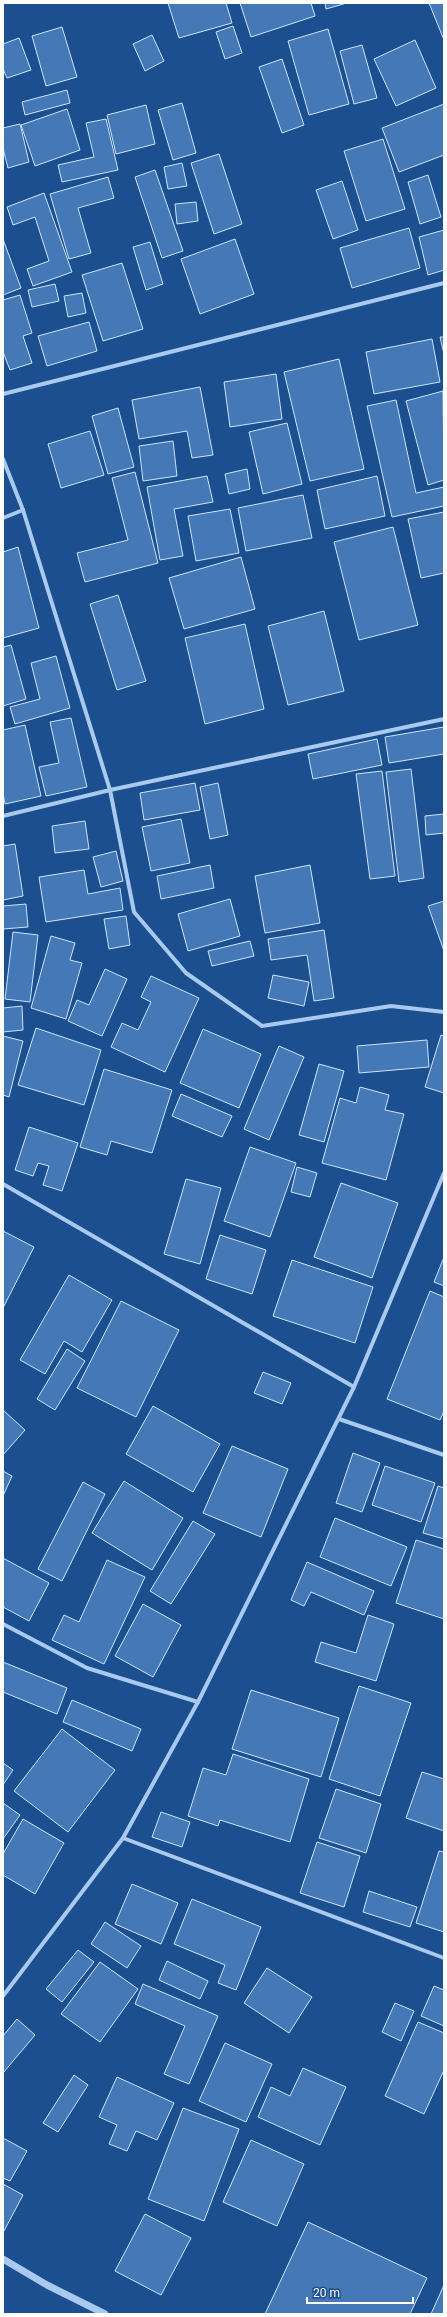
<svg xmlns="http://www.w3.org/2000/svg" width="447" height="2317" font-family="Roboto,sans-serif">
  <rect width="100%" height="100%" fill="#1b4f8f"/>
  <g fill="#4478b7" stroke="#cfe3fa">
    <polygon points="168,3 226,3 232,23 179,38"/>
    <polygon points="240,3 311,3 315,16 251,37"/>
    <polygon points="325,3 347,3 326,9"/>
    <polygon points="429,3 444,3 444,40"/>
    <polygon points="233,26 242,53 225,59 216,32"/>
    <polygon points="62,27 77,77 46,86 32,36"/>
    <polygon points="328,29 349,104 309,115 288,41"/>
    <polygon points="152,35 164,61 145,71 133,44"/>
    <polygon points="19,38 31,70 7,78 3,69 3,44"/>
    <polygon points="415,40 436,88 396,106 374,59"/>
    <polygon points="362,45 377,98 354,104 340,51"/>
    <polygon points="282,59 304,125 282,133 259,67"/>
    <polygon points="67,90 70,103 25,115 22,102"/>
    <polygon points="182,103 196,153 173,160 158,110"/>
    <polygon points="444,104 444,155 399,172 382,128"/>
    <polygon points="146,105 155,144 116,154 107,115"/>
    <polygon points="67,109 80,150 35,166 21,125"/>
    <polygon points="106,119 118,170 62,182 58,165 94,157 86,123"/>
    <polygon points="20,124 29,162 8,168 3,148 3,128"/>
    <polygon points="383,139 405,209 366,221 344,151"/>
    <polygon points="219,154 242,224 214,234 191,163"/>
    <polygon points="182,163 187,186 168,189 164,167"/>
    <polygon points="155,170 183,251 162,258 135,177"/>
    <polygon points="428,175 441,217 420,224 408,182"/>
    <polygon points="108,177 114,198 78,208 91,253 69,259 50,194"/>
    <polygon points="342,181 358,230 333,239 316,190"/>
    <polygon points="44,193 72,272 33,286 27,269 49,261 35,217 13,225 7,207"/>
    <polygon points="196,202 198,221 177,224 175,204"/>
    <polygon points="409,228 420,268 352,288 340,248"/>
    <polygon points="444,230 444,270 428,275 419,237"/>
    <polygon points="3,239 21,288 3,295"/>
    <polygon points="235,239 254,294 200,314 181,259"/>
    <polygon points="150,242 163,284 146,290 133,247"/>
    <polygon points="122,263 143,329 103,341 82,275"/>
    <polygon points="55,284 59,301 32,307 28,290"/>
    <polygon points="82,293 86,313 68,317 64,296"/>
    <polygon points="20,295 32,333 23,336 32,363 10,370 3,352 3,300"/>
    <polygon points="89,322 97,351 47,366 38,336"/>
    <polygon points="440,337 444,337 444,354"/>
    <polygon points="432,339 440,382 374,394 366,352"/>
    <polygon points="339,359 364,469 310,481 284,372"/>
    <polygon points="276,374 282,419 230,427 224,382"/>
    <polygon points="200,387 213,455 192,458 187,431 139,439 132,400"/>
    <polygon points="443,391 444,480 428,485 406,401"/>
    <polygon points="396,400 416,493 444,487 444,506 392,517 367,406"/>
    <polygon points="118,408 134,467 108,474 92,416"/>
    <polygon points="287,423 302,484 263,494 249,432"/>
    <polygon points="90,431 104,475 61,488 48,444"/>
    <polygon points="173,441 177,476 143,481 139,446"/>
    <polygon points="247,469 250,489 229,494 225,474"/>
    <polygon points="135,472 158,563 85,582 77,553 128,540 112,478"/>
    <polygon points="207,476 213,502 174,509 183,556 160,560 147,487"/>
    <polygon points="377,476 385,516 325,529 317,490"/>
    <polygon points="303,495 312,538 246,551 238,508"/>
    <polygon points="230,509 239,553 196,561 188,516"/>
    <polygon points="444,512 444,573 421,578 408,519"/>
    <polygon points="393,527 418,625 359,640 334,542"/>
    <polygon points="18,547 39,628 3,638 3,552"/>
    <polygon points="241,557 255,609 184,629 169,578"/>
    <polygon points="118,595 146,681 117,690 90,604"/>
    <polygon points="324,611 344,691 288,705 268,626"/>
    <polygon points="245,624 264,709 205,724 185,638"/>
    <polygon points="11,645 26,699 3,706 3,647"/>
    <polygon points="56,656 70,708 15,724 10,707 40,699 31,663"/>
    <polygon points="71,718 87,787 46,796 39,767 59,763 50,722"/>
    <polygon points="25,725 41,796 5,804 3,794 3,730"/>
    <polygon points="444,727 444,754 389,763 385,737"/>
    <polygon points="377,739 382,765 313,779 308,754"/>
    <polygon points="411,769 424,878 399,882 386,772"/>
    <polygon points="382,771 395,876 370,879 356,774"/>
    <polygon points="195,783 200,810 144,820 140,793"/>
    <polygon points="218,783 228,835 210,839 200,787"/>
    <polygon points="444,814 444,833 426,835 425,816"/>
    <polygon points="181,819 190,863 151,871 142,827"/>
    <polygon points="85,821 89,849 55,853 52,826"/>
    <polygon points="15,844 23,896 3,900 3,846"/>
    <polygon points="116,851 123,881 101,887 93,857"/>
    <polygon points="210,865 214,888 161,899 157,876"/>
    <polygon points="310,865 320,923 265,933 255,876"/>
    <polygon points="84,870 88,894 120,888 123,910 46,922 39,877"/>
    <polygon points="230,899 240,936 188,951 178,914"/>
    <polygon points="444,901 444,951 428,906"/>
    <polygon points="26,904 28,927 3,929 3,906"/>
    <polygon points="126,916 130,945 109,949 104,919"/>
    <polygon points="324,930 334,998 314,1001 307,955 271,960 268,939"/>
    <polygon points="13,932 38,935 30,1002 5,999"/>
    <polygon points="51,936 75,943 70,960 82,963 66,1019 31,1008"/>
    <polygon points="250,941 254,956 212,966 208,951"/>
    <polygon points="105,969 127,979 102,1036 68,1021 77,1000 89,1005"/>
    <polygon points="273,975 309,982 304,1006 268,998"/>
    <polygon points="151,976 199,998 165,1072 111,1047 122,1023 138,1030 151,1002 141,997"/>
    <polygon points="22,1006 23,1030 3,1032 3,1008"/>
    <polygon points="36,1028 101,1050 84,1105 18,1085"/>
    <polygon points="203,1029 261,1054 239,1108 180,1083"/>
    <polygon points="441,1035 444,1036 444,1093 425,1087"/>
    <polygon points="3,1036 23,1041 9,1097 3,1095"/>
    <polygon points="427,1040 429,1067 359,1073 357,1046"/>
    <polygon points="279,1046 304,1057 269,1140 244,1129"/>
    <polygon points="319,1064 344,1071 324,1142 299,1135"/>
    <polygon points="104,1069 172,1090 152,1153 111,1141 107,1155 80,1147"/>
    <polygon points="360,1087 389,1095 385,1110 404,1114 386,1180 322,1163 340,1098 356,1103"/>
    <polygon points="181,1094 232,1116 222,1137 172,1116"/>
    <polygon points="29,1127 78,1143 62,1191 43,1185 49,1166 38,1163 33,1176 15,1170"/>
    <polygon points="250,1147 296,1163 270,1237 224,1221"/>
    <polygon points="297,1167 317,1173 310,1197 291,1192"/>
    <polygon points="186,1179 221,1188 200,1264 164,1254"/>
    <polygon points="341,1183 398,1203 372,1278 314,1257"/>
    <polygon points="3,1231 34,1247 3,1308"/>
    <polygon points="220,1235 266,1250 252,1294 206,1279"/>
    <polygon points="444,1257 444,1286 434,1282"/>
    <polygon points="292,1260 373,1287 355,1343 273,1316"/>
    <polygon points="69,1275 112,1300 82,1352 64,1341 45,1374 20,1360"/>
    <polygon points="430,1291 444,1297 444,1411 440,1420 387,1399"/>
    <polygon points="121,1301 179,1330 136,1417 77,1388"/>
    <polygon points="67,1349 85,1361 55,1410 37,1399"/>
    <polygon points="263,1372 291,1383 282,1404 254,1393"/>
    <polygon points="153,1406 220,1444 193,1492 126,1454"/>
    <polygon points="3,1410 25,1430 3,1455"/>
    <polygon points="232,1446 288,1469 261,1537 203,1513"/>
    <polygon points="353,1453 380,1463 362,1512 336,1503"/>
    <polygon points="385,1466 435,1483 421,1522 372,1505"/>
    <polygon points="3,1471 12,1476 3,1496"/>
    <polygon points="124,1481 183,1518 152,1570 92,1533"/>
    <polygon points="83,1482 105,1494 62,1581 38,1569"/>
    <polygon points="438,1486 444,1488 444,1539 423,1533"/>
    <polygon points="335,1518 407,1547 391,1586 320,1557"/>
    <polygon points="193,1521 215,1534 171,1604 150,1591"/>
    <polygon points="416,1540 444,1549 444,1619 396,1603"/>
    <polygon points="3,1558 49,1583 29,1621 3,1607"/>
    <polygon points="107,1560 145,1577 104,1664 52,1640 64,1615 79,1622"/>
    <polygon points="307,1562 374,1591 364,1615 311,1592 304,1606 291,1600"/>
    <polygon points="143,1604 181,1625 153,1677 115,1656"/>
    <polygon points="368,1615 394,1624 376,1681 315,1662 321,1642 356,1653"/>
    <polygon points="3,1662 67,1688 57,1714 3,1692"/>
    <polygon points="359,1686 411,1703 380,1796 329,1779"/>
    <polygon points="251,1690 339,1718 321,1777 232,1749"/>
    <polygon points="72,1700 141,1729 132,1751 63,1722"/>
    <polygon points="62,1729 115,1770 68,1832 14,1791"/>
    <polygon points="233,1754 309,1779 290,1842 220,1820 218,1826 188,1816 203,1768 226,1775"/>
    <polygon points="3,1763 13,1770 3,1785"/>
    <polygon points="422,1772 444,1779 444,1831 406,1818"/>
    <polygon points="336,1789 381,1804 366,1853 319,1838"/>
    <polygon points="3,1803 20,1815 3,1839"/>
    <polygon points="161,1812 190,1822 182,1847 152,1837"/>
    <polygon points="23,1819 64,1843 35,1894 3,1875 3,1854"/>
    <polygon points="317,1842 360,1856 344,1907 300,1893"/>
    <polygon points="439,1851 444,1852 444,1932 416,1923"/>
    <polygon points="132,1884 178,1903 161,1944 115,1924"/>
    <polygon points="369,1891 417,1907 410,1927 363,1912"/>
    <polygon points="192,1899 261,1927 236,1990 218,1983 225,1965 174,1944"/>
    <polygon points="105,1922 141,1946 127,1968 91,1944"/>
    <polygon points="78,1950 94,1962 62,2002 46,1989"/>
    <polygon points="167,1961 208,1981 200,1999 159,1980"/>
    <polygon points="100,1962 138,1989 100,2042 61,2014"/>
    <polygon points="267,1968 312,1997 289,2033 244,2003"/>
    <polygon points="143,1984 218,2016 189,2084 164,2074 185,2026 135,2004"/>
    <polygon points="434,1986 444,1990 444,2026 421,2016"/>
    <polygon points="395,2003 414,2011 401,2041 382,2032"/>
    <polygon points="17,2019 35,2035 3,2073 3,2036"/>
    <polygon points="418,2022 444,2033 444,2070 424,2114 385,2096"/>
    <polygon points="225,2043 272,2064 246,2122 199,2101"/>
    <polygon points="303,2068 346,2087 320,2145 258,2117 271,2087 290,2096"/>
    <polygon points="74,2075 88,2085 58,2132 43,2123"/>
    <polygon points="117,2077 174,2103 157,2140 136,2131 127,2151 109,2144 117,2125 99,2117"/>
    <polygon points="183,2108 239,2129 204,2221 148,2199"/>
    <polygon points="3,2138 27,2151 10,2181 3,2178"/>
    <polygon points="251,2140 304,2164 277,2226 223,2202"/>
    <polygon points="3,2184 23,2195 4,2231 3,2230"/>
    <polygon points="145,2214 191,2238 161,2295 115,2271"/>
    <polygon points="308,2222 427,2278 410,2314 265,2314"/>
    <polygon points="444,2285 444,2314 431,2314"/>
  </g>
  <g fill="none" stroke-linecap="round" stroke-linejoin="round">
    <g stroke="#a9c9ee" stroke-width="4">
      <polyline points="3,394 444,283"/>
      <polyline points="3,459 23,510 110,790 134,912 186,973 262,1026 391,1006 444,1012"/>
      <polyline points="3,518 23,510"/>
      <polyline points="3,816 110,790 444,719"/>
      <polyline points="3,1184 354,1387"/>
      <polyline points="339,1419 444,1455"/>
      <polyline points="3,1624 87,1668 198,1702"/>
      <polyline points="123,1838 444,1958"/>
      <polyline points="3,1996 123,1838 198,1702 354,1387 444,1173"/>
    </g>
    <polyline stroke="#a9c9ee" stroke-width="7" points="3,2259 47,2285 105,2314"/>
  </g>
  <rect width="447" height="2317" fill="none" stroke="#ffffff" stroke-width="8"/>
  <path d="M307 2297v6h106v-6" fill="none" stroke="#ffffff" stroke-width="2"/>
  <text x="313" y="2297" font-size="12" fill="#ffffff" stroke="#1b4f8f" stroke-width="3" paint-order="stroke">20 m</text>
</svg>
